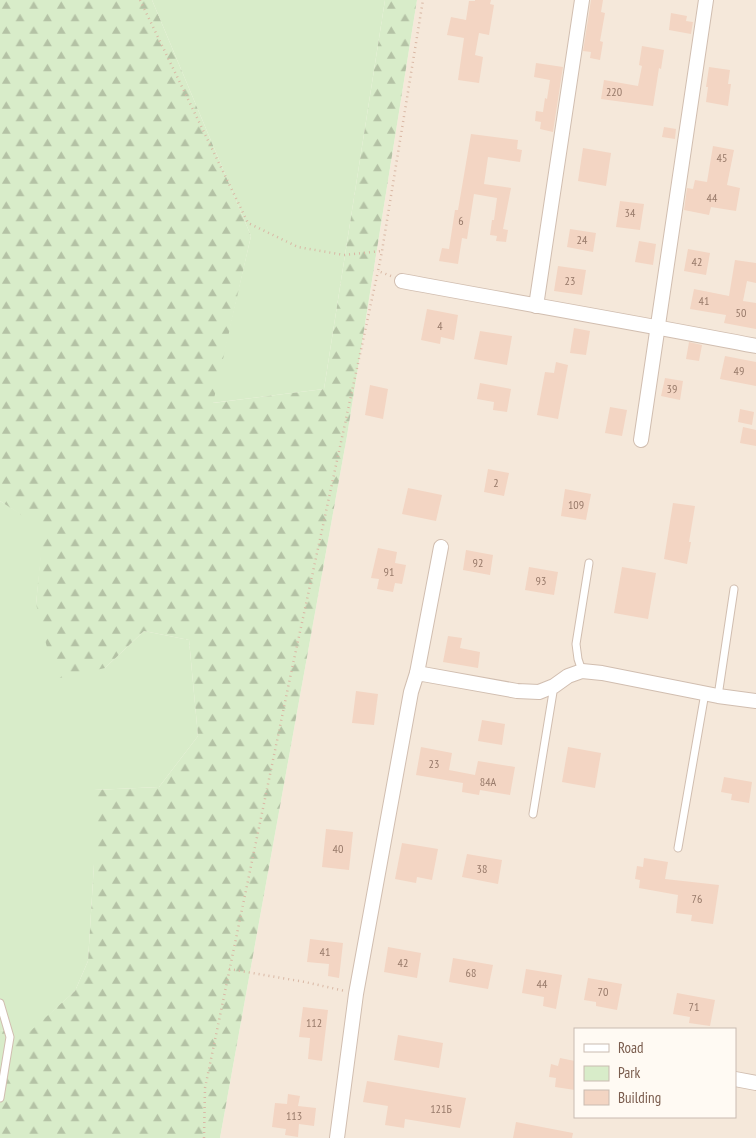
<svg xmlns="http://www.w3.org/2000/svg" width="756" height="1138" font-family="'PT Sans Narrow',sans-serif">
  <defs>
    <pattern id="forest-firs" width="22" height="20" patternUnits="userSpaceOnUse" patternTransform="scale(1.25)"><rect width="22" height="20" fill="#d8ecc9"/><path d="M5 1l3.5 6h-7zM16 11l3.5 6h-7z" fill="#b4c2a5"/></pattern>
  </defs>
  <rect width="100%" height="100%" fill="#fdf6ec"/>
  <path fill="#f5e8da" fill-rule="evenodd" d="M417 0H756V1138H220L347 436ZM575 1029H735V1117H575Z"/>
  <g fill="#d8ecc9">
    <polygon points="152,0 385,0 324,389 212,403 251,236"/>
    <polygon points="0,501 44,528 36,604 105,668 144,631 189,640 198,736 159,787 94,790 94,864 88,961 75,991 26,1036 0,1030"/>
  </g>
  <polygon fill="url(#forest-firs)" points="0,0 152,0 251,236 213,403 324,389 385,0 417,0 347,436 220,1138 0,1138 0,1030 26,1035 75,991 88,961 94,864 94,790 159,787 198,736 189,640 144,631 105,668 55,679 36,604 43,529 0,501"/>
  <g fill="#f3d5c3">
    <polygon points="475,0 491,0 490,4 494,5 489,35 479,33 475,55 483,57 479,83 458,80 464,38 447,35 451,17 466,20 469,1 475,1"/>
    <polygon points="591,0 603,0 601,12 605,13 600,41 603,42 600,60 590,58 591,52 583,51"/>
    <polygon points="671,13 687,16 686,21 693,22 691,34 669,30"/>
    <polygon points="642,46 664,50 661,69 659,68 653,106 601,99 604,80 638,86 642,66 639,65"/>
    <polygon points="536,63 563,67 553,132 540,129 541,122 535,121 536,111 543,112 545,98 547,99 550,80 534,77"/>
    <polygon points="709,67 730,70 728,84 731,84 728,106 706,102 708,87 706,87"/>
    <polygon points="664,127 676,129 675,139 662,137"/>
    <polygon points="471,134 518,140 517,149 522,150 520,162 488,157 484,184 511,188 503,229 508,230 506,242 496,241 497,236 490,235 492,220 494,220 497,198 474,194 467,239 462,238 458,264 439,261 442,248 449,249 455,210 458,210"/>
    <polygon points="713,146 734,150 727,185 740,188 736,211 711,207 709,215 684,210 687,188 693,189 695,180 707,182"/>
    <polygon points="583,148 611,153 606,186 578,181"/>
    <polygon points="620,201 644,204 640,230 616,227"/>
    <polygon points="570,229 596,233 593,252 567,247"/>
    <polygon points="639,241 656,244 653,265 635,262"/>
    <polygon points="688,249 710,253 706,275 684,271"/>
    <polygon points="735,260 756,263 756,283 747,281 743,301 756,303 756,329 724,323 726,315 690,309 694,289 729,296"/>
    <polygon points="558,266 586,270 582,295 554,291"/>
    <polygon points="427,309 458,315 454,340 441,337 440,344 421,340"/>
    <polygon points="574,328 590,331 586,355 570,353"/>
    <polygon points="480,331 512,336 507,365 474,359"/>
    <polygon points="689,342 702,345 699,361 686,359"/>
    <polygon points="725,356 756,362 756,386 720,379"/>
    <polygon points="556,362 568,365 558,419 537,415 545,372 554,373"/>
    <polygon points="665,378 683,381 680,400 661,396"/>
    <polygon points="480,383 511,389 507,412 493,410 494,402 477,399"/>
    <polygon points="370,385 388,389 383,419 365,415"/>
    <polygon points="610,407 627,410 622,436 605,433"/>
    <polygon points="740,409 754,412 752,425 738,422"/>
    <polygon points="743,427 756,430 756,446 740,443"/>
    <polygon points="488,469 509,473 504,496 484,492"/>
    <polygon points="408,488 442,495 436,521 402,514"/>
    <polygon points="565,489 591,494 586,520 561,516"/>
    <polygon points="673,503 695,506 689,542 691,542 687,564 664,559"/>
    <polygon points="378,548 397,552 395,563 406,565 402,584 395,583 393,592 377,589 379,579 371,578"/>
    <polygon points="466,550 493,555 490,575 463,570"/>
    <polygon points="529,567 558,572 554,595 525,590"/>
    <polygon points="622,567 656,573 648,619 614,613"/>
    <polygon points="448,636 462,638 460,648 480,652 478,668 443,662"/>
    <polygon points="356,691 378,694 374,725 352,723"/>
    <polygon points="482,720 505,724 502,745 478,741"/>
    <polygon points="421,747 452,753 449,770 475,775 478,761 515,767 510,795 480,790 479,795 462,792 463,783 416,775"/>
    <polygon points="568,747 601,753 595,788 562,782"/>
    <polygon points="724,777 752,782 749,803 731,800 732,794 721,792"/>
    <polygon points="326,829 353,832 349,870 322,867"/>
    <polygon points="402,843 438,849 432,880 417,877 416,883 395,879"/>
    <polygon points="467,854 502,860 498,884 462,877"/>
    <polygon points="644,858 668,862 665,879 719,885 713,924 691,921 692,915 676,913 678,895 639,888 640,880 635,879 637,866 643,867"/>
    <polygon points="310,939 343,943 339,978 328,976 329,964 307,962"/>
    <polygon points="388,947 421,953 417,978 384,972"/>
    <polygon points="453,958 493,965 488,989 449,982"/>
    <polygon points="526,969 562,975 556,1009 543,1006 544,997 522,993"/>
    <polygon points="588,978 622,984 617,1010 596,1006 596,1002 584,1000"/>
    <polygon points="677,993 715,1000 710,1026 689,1023 690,1017 673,1014"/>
    <polygon points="303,1007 328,1010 322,1061 308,1059 310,1038 299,1037"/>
    <polygon points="398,1035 443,1043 439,1068 394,1060"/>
    <polygon points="560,1058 575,1061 575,1090 555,1087 556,1078 549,1077 551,1064 558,1066"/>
    <polygon points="367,1081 466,1098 460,1128 405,1119 404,1128 385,1125 388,1106 363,1102"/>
    <polygon points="288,1094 300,1096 298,1106 316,1108 314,1126 299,1124 298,1137 285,1135 286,1129 272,1127 275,1103 287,1104"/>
    <polygon points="516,1122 573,1133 572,1138 513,1138"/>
  </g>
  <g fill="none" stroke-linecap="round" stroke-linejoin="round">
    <g stroke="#d1beb0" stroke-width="9">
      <g id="service">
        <polyline points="582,671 578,659 576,644 589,563"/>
        <polyline points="718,696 734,589"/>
        <polyline points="533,814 554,686"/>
        <polyline points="678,848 705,693"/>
        <polyline points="0,1003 10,1037 0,1098"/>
      </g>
    </g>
    <g stroke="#d1beb0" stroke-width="16">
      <g id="minor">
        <path d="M402 281C520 303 638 323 756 346"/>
        <polyline points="536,306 582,0"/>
        <polyline points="641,440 706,0"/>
        <polyline points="417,673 441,547"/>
        <polyline points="735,1079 756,1083"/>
        <polyline points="337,1138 356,994 411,692 417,673 517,691 539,692 554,686 568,676 582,671 602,673 718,696 756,701"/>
      </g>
    </g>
    <g stroke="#d9b8a5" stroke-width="2.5" stroke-dasharray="1 4" stroke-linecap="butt">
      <polyline points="140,0 248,223 298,247 344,255 382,251"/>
      <polyline points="391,276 378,271 382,251 423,0"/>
      <polyline points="229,969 305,982 345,991"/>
      <polyline points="204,1138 205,1088 290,678 378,271"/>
    </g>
    <use href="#service" stroke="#fff" stroke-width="7"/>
    <use href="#minor" stroke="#fff" stroke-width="14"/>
  </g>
  <g text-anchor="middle" stroke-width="4" stroke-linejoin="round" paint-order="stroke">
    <g font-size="12" fill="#987a6a">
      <text x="614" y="96">220</text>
      <text x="722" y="162">45</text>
      <text x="712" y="202">44</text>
      <text x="630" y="217">34</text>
      <text x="461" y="225">6</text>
      <text x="582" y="244">24</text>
      <text x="697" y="266">42</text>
      <text x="570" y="285">23</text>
      <text x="704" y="305">41</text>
      <text x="741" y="317">50</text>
      <text x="440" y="330">4</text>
      <text x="739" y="375">49</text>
      <text x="672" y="393">39</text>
      <text x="496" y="487">2</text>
      <text x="576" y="509">109</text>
      <text x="478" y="567">92</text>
      <text x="389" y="576">91</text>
      <text x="541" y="585">93</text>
      <text x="434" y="768">23</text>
      <text x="488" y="786">84А</text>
      <text x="338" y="853">40</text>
      <text x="482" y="873">38</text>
      <text x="697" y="903">76</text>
      <text x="325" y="956">41</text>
      <text x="403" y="967">42</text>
      <text x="471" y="977">68</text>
      <text x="542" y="988">44</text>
      <text x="603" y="996">70</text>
      <text x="694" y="1011">71</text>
      <text x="314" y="1027">112</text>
      <text x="441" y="1113">121Б</text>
      <text x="294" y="1120">113</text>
    </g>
  </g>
  <rect x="574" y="1028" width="162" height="90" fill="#fffaf3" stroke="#cabbb1"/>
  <rect x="584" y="1044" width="25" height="8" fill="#ffffff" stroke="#cabbb1"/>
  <text x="618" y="1053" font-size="15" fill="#7a5c4d">Road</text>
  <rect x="584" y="1066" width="25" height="15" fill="#d8ecc9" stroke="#cabbb1"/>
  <text x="618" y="1078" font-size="15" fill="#7a5c4d">Park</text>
  <rect x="584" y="1090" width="25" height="15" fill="#f3d5c3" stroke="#cabbb1"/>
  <text x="618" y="1103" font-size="15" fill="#7a5c4d">Building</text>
</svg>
